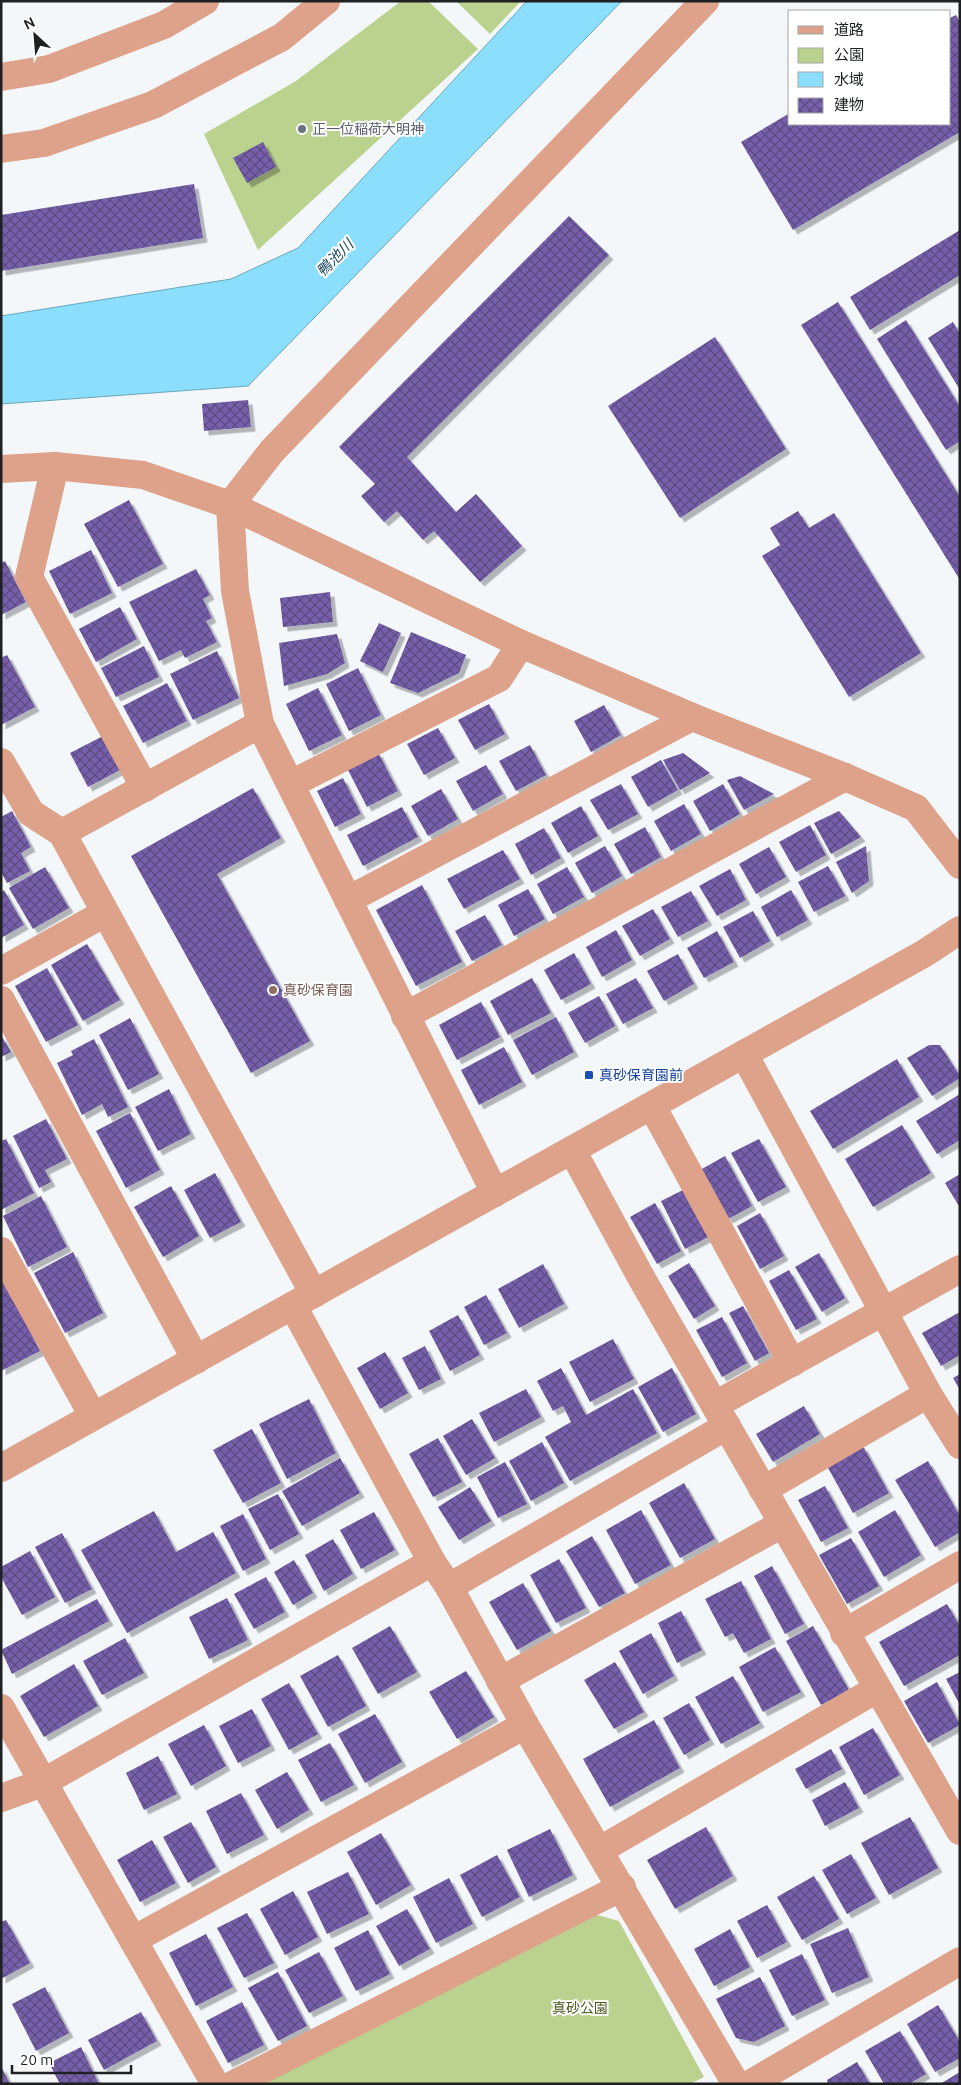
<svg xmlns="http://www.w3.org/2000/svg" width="961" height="2085" font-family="Ubuntu,'Noto Sans JP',sans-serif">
  <defs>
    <pattern id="building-cross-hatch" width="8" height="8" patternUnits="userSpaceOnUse" patternTransform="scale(1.25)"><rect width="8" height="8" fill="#7761ab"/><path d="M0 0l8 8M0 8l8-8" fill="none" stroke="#5c4b83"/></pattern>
    <filter id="shadow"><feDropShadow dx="4.5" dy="4.5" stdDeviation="0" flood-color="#0004"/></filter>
  </defs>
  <rect width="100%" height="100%" fill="#f3f7fa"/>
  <g fill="#bbd18e">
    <polygon points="401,1 428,1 478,49 258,250 204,134 296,81"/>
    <polygon points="456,1 521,1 490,34"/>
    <polygon points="597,1915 619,1921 704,2077 690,2084 257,2084"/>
  </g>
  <polygon fill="#8bdffd" stroke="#6aa6bb" points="527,1 622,1 248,386 1,404 1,316 231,279 298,248"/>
  <g fill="url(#building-cross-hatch)" filter="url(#shadow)">
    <polygon points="956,15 960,22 960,132 793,230 741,142 790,113 790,124 950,124 950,18"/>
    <polygon points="263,142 276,167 247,183 233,158"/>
    <polygon points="194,184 203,238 1,271 1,215"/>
    <polygon points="569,216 609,255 407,457 456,512 476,494 522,546 480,582 434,531 423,540 397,511 384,522 361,496 375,484 339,447"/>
    <polygon points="960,230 960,275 870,330 850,297"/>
    <polygon points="838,302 960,497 960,580 801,325"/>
    <polygon points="906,320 960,407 960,441 946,450 877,339"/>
    <polygon points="953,322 960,334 960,390 928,338"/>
    <polygon points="715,337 786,449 680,518 608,406"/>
    <polygon points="248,400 251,427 204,431 202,404"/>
    <polygon points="129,500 163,564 118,587 84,524"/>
    <polygon points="798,511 809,528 834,513 921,653 849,697 762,556 780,545 770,528"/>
    <polygon points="91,550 112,593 70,614 49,571"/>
    <polygon points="5,561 26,602 1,615 1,563"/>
    <polygon points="196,569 210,595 203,599 212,618 206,621 217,642 185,658 181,650 159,661 129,602"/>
    <polygon points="330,592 333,622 283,627 280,598"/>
    <polygon points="120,607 137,639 96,662 79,629"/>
    <polygon points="379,623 401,633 383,672 360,661"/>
    <polygon points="411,632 466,655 459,673 418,693 390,683"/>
    <polygon points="337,634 345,663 327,674 284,686 279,643"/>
    <polygon points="144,646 159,677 116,697 101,668"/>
    <polygon points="217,651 239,698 193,720 170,674"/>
    <polygon points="7,655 35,707 1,725 1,658"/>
    <polygon points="358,668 381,715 349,731 326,684"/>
    <polygon points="167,683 187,721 143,743 123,706"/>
    <polygon points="318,688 342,735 309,751 286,704"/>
    <polygon points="489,704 505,734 475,750 458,720"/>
    <polygon points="604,705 621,735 591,752 574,721"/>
    <polygon points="438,728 455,758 424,775 407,744"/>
    <polygon points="103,736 120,770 88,787 70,753"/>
    <polygon points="530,745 546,775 516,791 499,761"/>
    <polygon points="378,752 398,791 367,807 347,768"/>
    <polygon points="683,753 710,773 680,790 663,760"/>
    <polygon points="661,760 678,790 648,807 631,777"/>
    <polygon points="486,765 503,794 473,811 456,781"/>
    <polygon points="740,776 774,794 744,810 727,780"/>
    <polygon points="343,778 361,814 335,827 317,791"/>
    <polygon points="621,784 638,814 608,830 590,800"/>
    <polygon points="723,784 740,814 710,831 693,801"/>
    <polygon points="253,788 281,838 217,874 310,1041 251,1073 131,856"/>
    <polygon points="441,789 458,819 428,836 411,806"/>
    <polygon points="684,804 701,834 671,851 654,821"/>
    <polygon points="581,806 598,836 568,853 551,823"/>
    <polygon points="402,807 418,837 363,866 347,835"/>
    <polygon points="12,811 31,847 21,853 30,871 7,883 1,872 1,817"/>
    <polygon points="839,811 861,837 831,854 814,823"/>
    <polygon points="810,825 826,855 796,872 779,842"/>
    <polygon points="645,827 661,857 631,874 614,844"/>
    <polygon points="544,828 561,858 531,875 515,844"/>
    <polygon points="605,846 622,876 592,893 575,863"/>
    <polygon points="866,846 869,881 852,893 836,862"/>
    <polygon points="769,847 786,877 756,894 739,864"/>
    <polygon points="503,850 520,879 464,909 447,879"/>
    <polygon points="828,866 845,896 814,912 798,882"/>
    <polygon points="45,867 69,908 33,929 9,888"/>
    <polygon points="567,867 584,897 553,914 537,884"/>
    <polygon points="730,869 746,900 717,916 699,886"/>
    <polygon points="422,885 462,962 416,986 376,910"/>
    <polygon points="528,889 545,919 514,936 498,905"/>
    <polygon points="4,890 24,925 1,938 1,892"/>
    <polygon points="791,890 808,920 777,937 761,907"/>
    <polygon points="691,891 708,921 678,937 661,907"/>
    <polygon points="653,909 670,939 640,956 622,926"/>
    <polygon points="753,911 770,941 740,958 723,927"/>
    <polygon points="485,915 502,945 472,961 455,931"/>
    <polygon points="616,930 632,960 602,977 586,947"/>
    <polygon points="717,931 734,962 704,978 687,948"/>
    <polygon points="87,944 120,1000 83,1021 51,965"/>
    <polygon points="574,953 591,984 561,1000 544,970"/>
    <polygon points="678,954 694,984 664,1001 647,971"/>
    <polygon points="47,968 78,1025 46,1042 15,986"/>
    <polygon points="532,978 551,1013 508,1035 490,1001"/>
    <polygon points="636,978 653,1008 623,1024 606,994"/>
    <polygon points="599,996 615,1026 585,1043 568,1013"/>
    <polygon points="481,1002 500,1037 457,1060 439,1025"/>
    <polygon points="556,1017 574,1052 532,1075 513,1040"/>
    <polygon points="130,1018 159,1074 128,1090 99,1035"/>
    <polygon points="1,1035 11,1052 1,1057"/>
    <polygon points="94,1039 128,1107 108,1117 102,1104 82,1115 57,1063 73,1055 71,1051"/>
    <polygon points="929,1045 940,1045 960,1076 960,1078 932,1096 907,1058"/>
    <polygon points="504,1047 522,1082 479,1105 461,1070"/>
    <polygon points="897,1059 919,1097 833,1149 810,1111"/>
    <polygon points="169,1089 191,1134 158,1151 135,1107"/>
    <polygon points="960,1094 960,1140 937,1154 916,1121"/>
    <polygon points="130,1113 160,1170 126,1188 96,1131"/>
    <polygon points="46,1119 67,1159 45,1170 51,1182 39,1188 13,1136"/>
    <polygon points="902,1125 931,1173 873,1207 845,1159"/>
    <polygon points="6,1139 34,1193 1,1210 1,1141"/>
    <polygon points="759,1139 786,1187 758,1202 731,1153"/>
    <polygon points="725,1156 752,1206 728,1219 700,1170"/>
    <polygon points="215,1173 241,1222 210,1238 184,1190"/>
    <polygon points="960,1174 960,1208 945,1183"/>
    <polygon points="171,1186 199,1236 163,1257 134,1207"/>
    <polygon points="687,1188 712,1235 685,1249 661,1201"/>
    <polygon points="41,1196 67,1247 28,1267 3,1216"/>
    <polygon points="655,1203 681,1251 657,1264 630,1217"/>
    <polygon points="760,1213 784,1256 760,1269 737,1226"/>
    <polygon points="73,1252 103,1313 65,1333 34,1273"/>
    <polygon points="819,1253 845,1298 822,1312 795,1267"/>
    <polygon points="689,1263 715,1306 694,1319 668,1276"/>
    <polygon points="543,1264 564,1304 519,1328 498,1289"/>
    <polygon points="789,1270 817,1319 796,1330 769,1281"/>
    <polygon points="1,1275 40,1351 1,1371"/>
    <polygon points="486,1295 507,1333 484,1345 464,1307"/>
    <polygon points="743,1306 769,1353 755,1361 729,1313"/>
    <polygon points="960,1312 960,1355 941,1366 922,1333"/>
    <polygon points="458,1315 480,1355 450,1371 429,1331"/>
    <polygon points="722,1317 747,1363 722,1377 696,1330"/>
    <polygon points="613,1339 634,1379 590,1402 569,1362"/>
    <polygon points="425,1346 441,1379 419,1390 402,1358"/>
    <polygon points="385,1352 408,1393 380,1409 357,1368"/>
    <polygon points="561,1368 586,1415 633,1389 657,1433 570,1481 545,1437 571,1422 563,1406 553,1411 537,1381"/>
    <polygon points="672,1368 696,1414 663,1432 638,1387"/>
    <polygon points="960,1374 960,1390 953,1378"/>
    <polygon points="526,1389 541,1417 494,1442 479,1413"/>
    <polygon points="309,1399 336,1453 287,1479 259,1424"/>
    <polygon points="804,1406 820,1434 773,1462 756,1434"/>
    <polygon points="472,1419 495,1458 466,1475 443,1436"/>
    <polygon points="252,1429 281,1483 243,1503 213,1450"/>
    <polygon points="438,1438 462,1482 433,1497 409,1454"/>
    <polygon points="542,1442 564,1483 531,1501 509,1461"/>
    <polygon points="863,1446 889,1493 853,1513 827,1466"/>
    <polygon points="340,1458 360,1493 302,1526 282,1491"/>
    <polygon points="928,1461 960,1516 960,1532 935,1547 895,1480"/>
    <polygon points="505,1462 527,1504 498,1518 477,1477"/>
    <polygon points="684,1483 715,1539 680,1558 649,1503"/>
    <polygon points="825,1486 848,1528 821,1542 798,1500"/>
    <polygon points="470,1487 491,1521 459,1540 438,1507"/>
    <polygon points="278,1494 299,1534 270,1550 248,1509"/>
    <polygon points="641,1510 671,1565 635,1584 606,1530"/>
    <polygon points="895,1510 921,1555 884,1577 858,1532"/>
    <polygon points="154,1511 176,1552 213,1532 236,1573 127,1633 81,1550"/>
    <polygon points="374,1512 395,1550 361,1569 340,1530"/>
    <polygon points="243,1514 266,1559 243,1571 220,1526"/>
    <polygon points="62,1533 92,1589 65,1603 35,1547"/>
    <polygon points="592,1536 625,1593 599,1607 566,1551"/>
    <polygon points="851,1538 879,1586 847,1604 819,1555"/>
    <polygon points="333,1539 353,1574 324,1591 305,1555"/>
    <polygon points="30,1551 55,1597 22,1615 1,1577 1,1567"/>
    <polygon points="559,1559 586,1608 556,1623 530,1575"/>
    <polygon points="294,1560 313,1593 293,1605 274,1572"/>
    <polygon points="772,1566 804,1624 785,1634 754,1576"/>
    <polygon points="266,1577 285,1612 254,1629 234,1594"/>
    <polygon points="741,1581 771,1639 744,1653 733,1633 725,1637 705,1599"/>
    <polygon points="523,1583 551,1631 517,1650 489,1602"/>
    <polygon points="227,1598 248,1640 209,1659 189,1617"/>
    <polygon points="97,1599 109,1621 12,1674 1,1650"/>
    <polygon points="947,1604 960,1626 960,1655 904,1686 879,1642"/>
    <polygon points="681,1611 702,1650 677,1663 658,1623"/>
    <polygon points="390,1626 417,1672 378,1694 352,1648"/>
    <polygon points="813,1626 849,1690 821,1705 786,1641"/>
    <polygon points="651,1633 674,1676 643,1694 619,1651"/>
    <polygon points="125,1638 144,1673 102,1695 83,1661"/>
    <polygon points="775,1647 801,1692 763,1712 739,1667"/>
    <polygon points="338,1655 366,1706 328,1727 300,1676"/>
    <polygon points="615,1662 644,1712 614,1729 584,1680"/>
    <polygon points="74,1664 98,1706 44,1737 20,1696"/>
    <polygon points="466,1671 494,1717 457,1739 429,1692"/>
    <polygon points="960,1672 960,1705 946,1679"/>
    <polygon points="733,1676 760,1723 721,1744 695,1697"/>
    <polygon points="937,1682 960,1725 928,1743 904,1701"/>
    <polygon points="289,1683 318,1734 289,1750 261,1699"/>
    <polygon points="689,1703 710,1740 684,1755 663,1718"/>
    <polygon points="252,1709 271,1746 238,1763 219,1726"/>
    <polygon points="375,1714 402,1762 365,1783 338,1734"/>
    <polygon points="654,1720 680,1768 610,1807 583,1759"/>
    <polygon points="204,1725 226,1766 191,1786 168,1744"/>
    <polygon points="873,1728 900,1775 864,1795 839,1747"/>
    <polygon points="330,1743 354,1785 321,1802 298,1760"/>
    <polygon points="831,1749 842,1769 806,1789 795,1769"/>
    <polygon points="158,1756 177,1794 144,1810 126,1773"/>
    <polygon points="287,1772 309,1810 277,1829 255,1790"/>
    <polygon points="845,1782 859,1808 825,1826 812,1800"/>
    <polygon points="241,1793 264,1835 227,1854 206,1811"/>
    <polygon points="910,1817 938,1868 889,1895 861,1843"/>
    <polygon points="191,1822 216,1867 188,1883 163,1837"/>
    <polygon points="706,1827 733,1876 675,1909 647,1860"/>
    <polygon points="550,1829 573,1875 529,1897 507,1850"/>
    <polygon points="381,1833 411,1885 376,1905 347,1852"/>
    <polygon points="152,1840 176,1883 140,1902 117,1860"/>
    <polygon points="851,1854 876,1898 847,1914 822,1870"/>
    <polygon points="497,1855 520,1897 482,1917 460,1875"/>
    <polygon points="348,1872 369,1914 327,1934 307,1892"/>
    <polygon points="814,1876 839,1919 802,1940 777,1897"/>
    <polygon points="449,1878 473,1924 436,1943 413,1897"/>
    <polygon points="293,1891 318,1937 285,1955 260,1909"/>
    <polygon points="767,1905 787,1942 757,1958 737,1921"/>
    <polygon points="407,1909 430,1949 399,1966 376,1926"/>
    <polygon points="247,1913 274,1963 244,1978 217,1928"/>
    <polygon points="6,1920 30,1963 1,1979 1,1922"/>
    <polygon points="848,1928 869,1977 832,1993 810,1944"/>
    <polygon points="730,1929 750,1967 714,1986 694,1949"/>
    <polygon points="368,1930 390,1974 356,1991 334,1948"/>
    <polygon points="206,1934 233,1987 196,2006 169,1953"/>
    <polygon points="319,1952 343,1996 309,2013 285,1970"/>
    <polygon points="802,1954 825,2000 792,2016 769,1970"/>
    <polygon points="278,1972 307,2026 278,2041 248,1988"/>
    <polygon points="760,1977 785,2026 754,2042 736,2038 716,1999"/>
    <polygon points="45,1987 69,2033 36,2051 12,2004"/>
    <polygon points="242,2002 264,2045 228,2063 206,2021"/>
    <polygon points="938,2005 960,2042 960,2058 935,2072 907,2024"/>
    <polygon points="141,2012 157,2041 104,2070 88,2040"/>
    <polygon points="900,2031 926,2074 909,2084 884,2084 865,2051"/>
    <polygon points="81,2047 99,2084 60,2084 49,2063"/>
    <polygon points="857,2062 870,2084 828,2084 827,2080"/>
    <polygon points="1,2066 10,2084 1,2084"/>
    <polygon points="960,2072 960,2084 940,2084"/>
  </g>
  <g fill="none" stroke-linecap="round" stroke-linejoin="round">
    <g stroke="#dda289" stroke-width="28">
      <polyline points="55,466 29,577 145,788"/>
      <polyline points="260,724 62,833 314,1294"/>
      <polyline points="1,762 31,813 62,833"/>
      <polyline points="291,784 499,678 521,644"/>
      <polyline points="348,900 692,717"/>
      <polyline points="1,971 105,913"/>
      <polyline points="1,1000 196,1360"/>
      <polyline points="405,1016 845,777"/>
      <polyline points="744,1054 928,1394 960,1445"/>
      <polyline points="652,1106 792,1363"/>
      <polyline points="572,1150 642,1279 960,1831"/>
      <polyline points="495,1193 260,724 235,591 230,505 272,451 705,1"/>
      <polyline points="1,1251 93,1416"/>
      <polyline points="293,1306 432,1562 449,1587 525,1725 736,2084"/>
      <polyline points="715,1405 960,1269"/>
      <polyline points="763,1490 928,1394"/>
      <polyline points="449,1587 727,1426"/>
      <polyline points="844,1633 960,1565"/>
      <polyline points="500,1681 782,1524"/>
      <polyline points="1,1708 215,2084"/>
      <polyline points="1,1798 42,1783 432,1562"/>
      <polyline points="600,1850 877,1689"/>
      <polyline points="133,1940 525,1725"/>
      <polyline points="234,2084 622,1887"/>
      <polyline points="750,2084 960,1961"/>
    </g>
    <g stroke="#dda289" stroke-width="28">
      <polyline points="1,77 49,69 164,25 205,1"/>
      <polyline points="1,149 44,143 153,105 282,37 326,1"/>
      <polyline points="1,469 55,466 143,475 230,505 521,644 692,717 845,777 916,808 960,865"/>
      <polyline points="1,1468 925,953 960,930"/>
    </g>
  </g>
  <circle fill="#6b7280" stroke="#fff" stroke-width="2" cx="302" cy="129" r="5"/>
  <circle fill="#8d6e63" stroke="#fff" stroke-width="2" cx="273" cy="990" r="5"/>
  <rect fill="#1a4fb4" stroke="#fff" stroke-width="2" x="584" y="1070" width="10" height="10" rx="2.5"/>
  <g text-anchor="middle" stroke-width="4" stroke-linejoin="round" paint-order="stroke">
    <g font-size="14" fill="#5b616d" stroke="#fff" text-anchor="start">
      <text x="312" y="134">正一位稲荷大明神</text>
    </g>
    <g font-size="14" fill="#785e54" stroke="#fff" text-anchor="start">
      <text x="283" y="995">真砂保育園</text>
    </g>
    <g font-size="14" fill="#164399" stroke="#fff" text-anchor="start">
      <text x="599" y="1080">真砂保育園前</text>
    </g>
    <g font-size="14" fill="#4a5b20" stroke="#fff">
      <text x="580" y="2013">真砂公園</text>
    </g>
    <g font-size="15" font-style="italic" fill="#215060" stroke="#fff">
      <text transform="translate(335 258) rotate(-45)" y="5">鴨池川</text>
    </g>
  </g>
  <rect width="961" height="2085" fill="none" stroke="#1e2021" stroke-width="5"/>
  <rect x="788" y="10" width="162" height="115" fill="#ffffff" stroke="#a5a6a6"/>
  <rect x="798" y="26" width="25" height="8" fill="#dda289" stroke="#a5a6a6"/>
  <text x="834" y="35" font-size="15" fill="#1e2021">道路</text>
  <rect x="798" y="48" width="25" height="15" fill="#bbd18e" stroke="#a5a6a6"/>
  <text x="834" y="60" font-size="15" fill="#1e2021">公園</text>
  <rect x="798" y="72" width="25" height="15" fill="#8bdffd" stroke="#a5a6a6"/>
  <text x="834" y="85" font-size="15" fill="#1e2021">水域</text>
  <rect x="798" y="98" width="25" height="15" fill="url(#building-cross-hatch)" stroke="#a5a6a6"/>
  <text x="834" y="110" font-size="15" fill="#1e2021">建物</text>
  <g transform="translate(35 35) rotate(334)" stroke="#ffffff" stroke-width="4" paint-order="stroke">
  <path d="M0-4L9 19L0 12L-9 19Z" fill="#1e2021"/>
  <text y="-8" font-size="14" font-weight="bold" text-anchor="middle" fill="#1e2021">N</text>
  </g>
  <path d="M12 2065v8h119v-8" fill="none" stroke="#1e2021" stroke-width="2.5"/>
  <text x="20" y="2065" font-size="15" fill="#1e2021" stroke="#ffffff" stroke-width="4" paint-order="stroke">20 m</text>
</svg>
